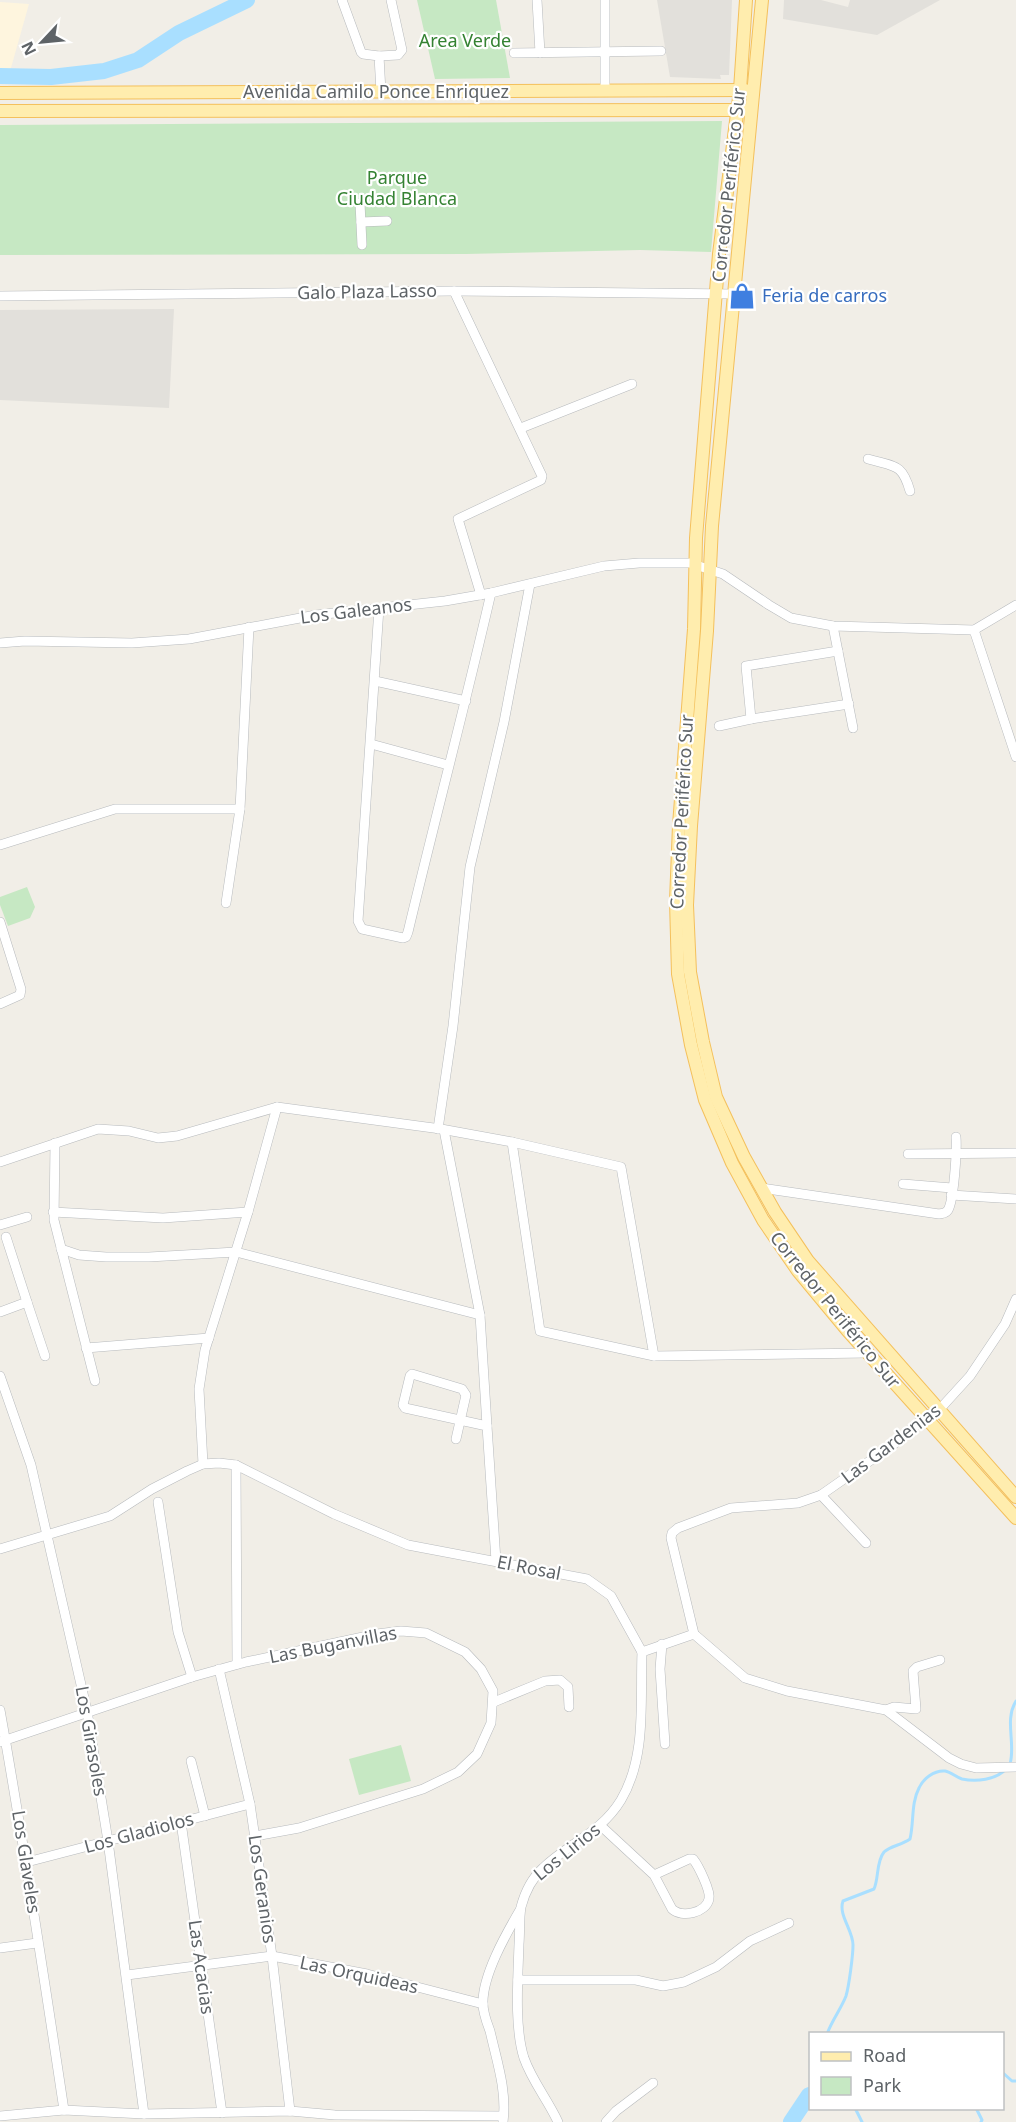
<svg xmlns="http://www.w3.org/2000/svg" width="1016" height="2122" font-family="'Noto Sans',sans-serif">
  <rect width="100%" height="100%" fill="#f1eee7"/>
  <polygon fill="#fef5de" points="0,2 29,4 7,82 0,82"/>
  <g fill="#e2e0db">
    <polygon points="657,0 732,0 729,75 720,75 721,79 670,77"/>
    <polygon points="784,0 821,0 848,7 850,0 940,0 877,35 783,19"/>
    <polygon points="174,309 169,408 0,400 0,310"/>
  </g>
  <g fill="#c6e8c3">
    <polygon points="417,0 496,0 510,78 435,79"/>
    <polygon points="722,121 711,252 640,250 466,254 0,255 0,125"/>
    <polygon points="27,887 35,907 30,918 8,926 0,905 0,897"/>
    <polygon points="401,1745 411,1781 359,1795 349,1759"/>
  </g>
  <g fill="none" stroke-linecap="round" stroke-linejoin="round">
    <g stroke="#a9dfff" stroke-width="3">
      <path d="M1010 1764C1016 1744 1004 1720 1016 1701"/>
      <path d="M827 2034C832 2020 841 2009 846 1996 849 1986 853 1955 853 1945 853 1930 838 1915 843 1901L874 1889C879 1878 876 1862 884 1852 890 1846 902 1845 910 1839 914 1823 911 1803 919 1788 923 1779 934 1770 945 1771 951 1772 956 1777 962 1779 976 1782 996 1780 1006 1769"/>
      <polyline points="1002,2072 1012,2081 1016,2081"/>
      <polyline points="810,2091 810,2095"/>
      <polyline points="855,2108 862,2122"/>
      <polyline points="945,2108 946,2108"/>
      <polyline points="976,2108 982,2120 981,2122"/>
    </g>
    <g stroke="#a9dfff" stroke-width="16">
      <polyline points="0,76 51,77 104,71 138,60 179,33 247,0"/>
      <polyline points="791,2122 809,2095"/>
    </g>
    <g stroke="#b7babd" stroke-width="10">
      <g id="minor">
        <polyline points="342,0 361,52 363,54 379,56 381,92"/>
        <polyline points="537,0 540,53"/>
        <polyline points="514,53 661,51"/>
        <polyline points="379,56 398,55 402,50 391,0"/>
        <polyline points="605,91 605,0"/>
        <polyline points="360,203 362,245"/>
        <polyline points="361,222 387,221"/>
        <polyline points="454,291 542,476 541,480 458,519 481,595"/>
        <polyline points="0,296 454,291 734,294"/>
        <polyline points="521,428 632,384"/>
        <path d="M868 459C895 467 902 463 910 491"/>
        <path d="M379 608 358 921 362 929 403 938 406 937 408 932C435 819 465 706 491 593"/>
        <polyline points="833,626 853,728"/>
        <polyline points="974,630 1016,757"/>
        <polyline points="0,643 25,641 132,643 189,639 316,615 445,601 491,593 604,566 639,563 690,563 723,574 769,605 791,618 833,626 974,630 1016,605"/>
        <polyline points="838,651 746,666 751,719 849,704"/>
        <polyline points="375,681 466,701"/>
        <polyline points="719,726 751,719"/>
        <polyline points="371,744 448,765"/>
        <polyline points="0,845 115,809 240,809"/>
        <polyline points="226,903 240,809 249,627"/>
        <polyline points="0,922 21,989 20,995 0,1004"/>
        <polyline points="438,1129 453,1026 470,867 504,722 530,584"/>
        <polyline points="444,1130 480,1315 487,1426"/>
        <polyline points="512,1142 621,1167 654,1356"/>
        <polyline points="55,1143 54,1220 95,1381"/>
        <polyline points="908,1154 1016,1153"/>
        <polyline points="0,1162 98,1129 129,1131 158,1138 177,1136 277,1107 441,1129 512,1142 540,1331 654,1356 868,1353"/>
        <polyline points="903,1184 952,1188"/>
        <path d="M761 1188 939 1214C944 1213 945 1214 948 1210 954 1200 957 1150 956 1137"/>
        <polyline points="951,1195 1016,1199"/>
        <polyline points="53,1212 163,1218 248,1212"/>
        <polyline points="0,1225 27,1217"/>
        <polyline points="61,1249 79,1255 106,1257 149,1257 236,1252 480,1315"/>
        <polyline points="27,1302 45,1356"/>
        <polyline points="0,1312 27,1302 6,1237"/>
        <polyline points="86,1348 209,1338"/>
        <polyline points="0,1376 31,1465 87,1711 108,1841 144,2114"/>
        <polyline points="456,1439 466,1395 462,1389 412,1374 410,1376 403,1405 405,1408 487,1426 496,1561"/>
        <polyline points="203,1464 199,1389 205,1350 248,1212 277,1107"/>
        <polyline points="236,1465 237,1664"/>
        <polyline points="821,1495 866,1543"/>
        <polyline points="158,1502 178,1632 192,1677"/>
        <polyline points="0,1549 110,1516 152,1489 187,1471 203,1464 219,1463 236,1465 334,1514 408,1545 587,1579 611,1596 642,1652 694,1634 745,1678 787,1691 886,1710 949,1758 961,1764 976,1768 1016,1767"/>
        <polyline points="694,1634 671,1538 672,1533 678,1528 731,1508 798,1503 821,1495 894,1444 925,1417 939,1410 970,1376 1005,1324 1016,1299"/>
        <polyline points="662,1644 660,1669 665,1744"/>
        <polyline points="219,1669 250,1804 272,1956 290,2111"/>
        <polyline points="494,1702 545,1681 560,1680 568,1687 569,1707"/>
        <path d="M0 1710C24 1843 44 1977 64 2110"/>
        <polyline points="886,1710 894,1707 916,1709 913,1671 917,1667 940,1660"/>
        <polyline points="0,1742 192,1677 246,1662 377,1634 401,1631 426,1633 465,1652 481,1669 493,1691 491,1723 477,1754 458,1772 423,1789 299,1828 255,1836"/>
        <polyline points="191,1761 205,1816"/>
        <polyline points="181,1822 222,2113"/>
        <path d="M601 1826 654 1875 672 1909C682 1918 706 1913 709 1899 711 1891 698 1865 693 1859H689L654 1875"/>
        <polyline points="27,1862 250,1804"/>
        <polyline points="0,1948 37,1943"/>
        <polyline points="127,1975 272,1956 367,1974 483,2004"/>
        <polyline points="518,1980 636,1980 663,1986 684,1982 716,1967 750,1941 789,1923"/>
        <polyline points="0,2116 64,2110 144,2114 290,2111 335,2115 503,2116"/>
        <path d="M503 2122C507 2090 497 2062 490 2031 487 2023 483 2013 483 2004 482 1976 506 1934 520 1910"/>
        <path d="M558 2122C548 2100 532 2081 524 2058 514 2027 518 1977 519 1944 520 1932 519 1919 521 1907 525 1892 531 1879 543 1868 569 1843 601 1833 621 1800 647 1756 640 1701 642 1652"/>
        <polyline points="606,2122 616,2111 653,2083"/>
      </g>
    </g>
    <g stroke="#f4c05c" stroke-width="14">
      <g id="major">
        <polyline points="746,0 740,90 719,254 696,538 694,629 679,825 676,901 678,974 691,1045 705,1100 732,1163 763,1220 798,1271 847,1330 1016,1518"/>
        <polyline points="762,0 712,526 707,631 691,826 687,905 690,972 703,1042 716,1097 744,1157 775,1212 808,1261 1016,1497"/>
        <polyline points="0,93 745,90"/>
        <polyline points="0,111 743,110"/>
      </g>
    </g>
    <use href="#minor" stroke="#fff" stroke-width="9"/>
    <use href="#major" stroke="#ffedae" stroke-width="12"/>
  </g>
  <defs>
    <g id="shop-bare" transform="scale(2.07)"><path d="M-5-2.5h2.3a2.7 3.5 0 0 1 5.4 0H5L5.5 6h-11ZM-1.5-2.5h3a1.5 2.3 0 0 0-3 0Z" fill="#3f7fe0" stroke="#fff" stroke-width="2.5" paint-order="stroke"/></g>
  </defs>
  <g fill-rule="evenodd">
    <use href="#shop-bare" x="742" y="296"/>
  </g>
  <g text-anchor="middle" stroke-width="4.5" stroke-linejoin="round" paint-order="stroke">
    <g font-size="18" fill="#348232" stroke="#fff">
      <text x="465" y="47">Area Verde</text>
      <text x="397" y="184">Parque<tspan x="397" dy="21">Ciudad Blanca</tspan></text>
    </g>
    <g font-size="18" fill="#5e6367" stroke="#fff">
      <text x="376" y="98">Avenida Camilo Ponce Enriquez</text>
      <text transform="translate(729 185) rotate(-84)" y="6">Corredor Periférico Sur</text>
      <text transform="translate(367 292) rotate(-1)" y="6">Galo Plaza Lasso</text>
      <text transform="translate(356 611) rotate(-7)" y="6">Los Galeanos</text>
      <text transform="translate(682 812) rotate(-87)" y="6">Corredor Periférico Sur</text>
      <text transform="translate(835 1310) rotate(51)" y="6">Corredor Periférico Sur</text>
      <text transform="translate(891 1444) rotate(-37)" y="6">Las Gardenias</text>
      <text transform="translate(529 1568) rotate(11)" y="6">El Rosal</text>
      <text transform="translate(333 1645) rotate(-11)" y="6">Las Buganvillas</text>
      <text transform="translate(91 1741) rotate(80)" y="6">Los Girasoles</text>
      <text transform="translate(139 1833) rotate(-15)" y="6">Los Gladiolos</text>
      <text transform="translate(567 1852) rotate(-39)" y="6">Los Lirios</text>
      <text transform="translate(26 1862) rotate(81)" y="6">Los Glaveles</text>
      <text transform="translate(262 1889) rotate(82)" y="6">Los Geranios</text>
      <text transform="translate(201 1967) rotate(82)" y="6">Las Acacias</text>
      <text transform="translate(359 1975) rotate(12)" y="6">Las Orquideas</text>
    </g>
    <g font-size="18" fill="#366cbe" stroke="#fff" text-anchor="start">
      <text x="762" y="302">Feria de carros</text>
    </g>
  </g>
  <rect x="809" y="2032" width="195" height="78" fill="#ffffff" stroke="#bfc1c2" stroke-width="1.5"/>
  <rect x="821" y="2052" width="30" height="9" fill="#ffedae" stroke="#bfc1c2" stroke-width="1.5"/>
  <text x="863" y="2062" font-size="18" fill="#5e6367">Road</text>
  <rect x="821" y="2077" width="30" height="18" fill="#c6e8c3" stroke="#bfc1c2" stroke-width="1.5"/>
  <text x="863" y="2092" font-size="18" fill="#5e6367">Park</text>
  <g transform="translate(42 42) rotate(244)" stroke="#ffffff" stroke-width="4.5" paint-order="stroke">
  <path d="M0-4.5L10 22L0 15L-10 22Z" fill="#5e6367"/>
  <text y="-9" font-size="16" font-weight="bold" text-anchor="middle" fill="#5e6367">N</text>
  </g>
</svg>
